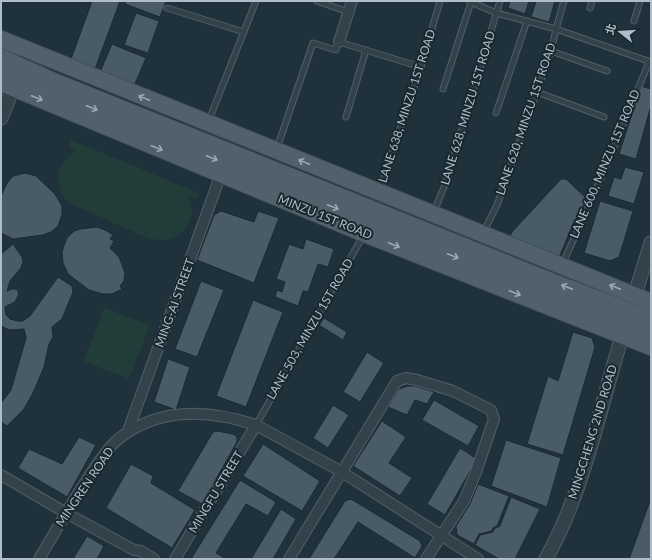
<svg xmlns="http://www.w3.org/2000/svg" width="652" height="560" font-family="Lato,'Noto Sans TC',sans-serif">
  <rect width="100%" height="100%" fill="#1f313a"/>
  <g fill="#223d39">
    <path d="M71 140 199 193 196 199 188 196 192 210 191 217 188 224 185 229 178 234 173 238 165 240 150 239 69 203C53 187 54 163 76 151L68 148Z"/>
    <polygon points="104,308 150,325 129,379 84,361"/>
  </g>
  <g fill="#485b66" stroke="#1b2931">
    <polygon points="92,1 120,1 95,69 71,59"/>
    <polygon points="126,1 166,1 160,17 125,4"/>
    <polygon points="510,1 529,1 525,14 508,8"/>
    <polygon points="536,1 555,1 549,22 531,17"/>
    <polygon points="136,13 159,21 148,53 124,45"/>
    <polygon points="112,44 146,58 134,86 100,72"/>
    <polygon points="641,86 651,89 651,106 636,159 619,154"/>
    <polygon points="625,167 644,172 634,204 608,196 614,177 621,179"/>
    <polygon points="25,173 36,176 55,194 62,206 62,214 58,226 51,232 43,235 13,239 1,233 1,196 7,183 13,176"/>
    <polygon points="561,179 566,179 587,199 574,222 558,260 507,241 512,232"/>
    <polygon points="600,201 633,211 619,257 610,261 584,253"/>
    <polygon points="221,211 254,222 258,211 279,218 254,283 197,260 214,215"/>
    <polygon points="97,227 105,230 113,235 110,239 114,241 110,248 119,257 125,273 124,281 120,286 122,289 112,294 103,294 89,290 68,274 63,263 62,253 64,245 67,238 74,231 80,229"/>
    <polygon points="306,239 334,249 328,267 318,264 308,292 303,291 298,306 275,297 277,290 282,292 285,282 276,279 289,244 303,249"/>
    <polygon points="13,244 22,257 23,262 21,268 10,281 7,291 12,289 17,289 19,294 15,302 5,307 6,315 10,319 18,321 23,321 30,316 58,277 72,286 73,292 62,319 52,327 53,337 49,344 44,367 33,393 24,409 7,426 1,422 1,403 11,390 26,338 24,329 9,330 1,326 1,254"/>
    <polygon points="201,281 224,290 197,357 175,349"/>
    <polygon points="253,300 283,312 246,407 216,396"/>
    <polygon points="324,318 347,332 343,340 319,325"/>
    <polygon points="573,332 592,338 595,347 563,455 527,444 548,376 558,381"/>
    <polygon points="367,352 384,363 360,402 343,392"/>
    <polygon points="168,359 190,367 176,410 154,402"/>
    <polygon points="408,386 416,386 434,392 427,404 415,400 407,415 388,407 399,389"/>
    <polygon points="434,400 479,426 468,446 422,420"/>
    <polygon points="333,405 349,415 328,448 313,438"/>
    <polygon points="382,421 406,437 389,463 412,478 400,496 353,466"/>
    <polygon points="217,431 233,434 237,437 237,442 202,504 178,491 213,432"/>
    <polygon points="79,437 96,445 67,497 18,468 29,449 62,464"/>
    <polygon points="506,440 561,458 547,507 491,486"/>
    <polygon points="263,444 320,481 302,511 243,476"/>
    <polygon points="460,448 477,459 445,515 427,504"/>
    <polygon points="131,464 153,476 151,483 195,510 172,548 106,508"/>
    <polygon points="240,480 276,502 268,516 246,504 216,553 226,559 191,559"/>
    <polygon points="478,484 509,496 497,526 493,528 492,531 479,534 474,544 457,535 456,526 470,504"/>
    <polygon points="511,497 540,509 515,559 499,559 475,545 480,535 493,532 494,529 500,526"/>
    <polygon points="651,498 651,559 629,559"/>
    <polygon points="351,499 420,541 422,546 415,558 358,522 334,559 309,559 345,501"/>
    <polygon points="281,509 296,519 273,559 251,559"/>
    <polygon points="87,536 104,546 97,559 73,559"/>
  </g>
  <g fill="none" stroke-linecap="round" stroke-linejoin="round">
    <g stroke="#516068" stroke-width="7">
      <g id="service">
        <polyline points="317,1 348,12"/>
        <polyline points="469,1 496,13 556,29 651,62"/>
        <polyline points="167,8 244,32"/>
        <polyline points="590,8 592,1"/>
        <polyline points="634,21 640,1"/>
        <polyline points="551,51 607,71"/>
        <polyline points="443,89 471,2"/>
        <polyline points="537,92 604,117"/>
        <polyline points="496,113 527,21"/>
        <polyline points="346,117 366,50"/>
        <polyline points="209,120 256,1"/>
        <polyline points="277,148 313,43 336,50 339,42 421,67"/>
        <polyline points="374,207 421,67 440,1"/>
        <polyline points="434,212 446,182 500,1"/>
        <polyline points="484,231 497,205 537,92 551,51 556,29 564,1"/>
        <polyline points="563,263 605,169 649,62"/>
        <polyline points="256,425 363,236"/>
      </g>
    </g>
    <g stroke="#516068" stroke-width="12">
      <g id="minor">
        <polyline points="339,42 352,1"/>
        <polyline points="128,431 221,174"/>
        <polyline points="1,475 66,513 134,550 141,551 154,559"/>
        <path d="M39 559C55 533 69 506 86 481 95 467 104 453 115 442 121 436 128 432 135 428 173 407 217 412 256 425L342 472 478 559"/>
        <polyline points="175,559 256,425"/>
        <polyline points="289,559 397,381 406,378 417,380 453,391 491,410 494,419 476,472 464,501 426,559"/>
      </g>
    </g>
    <g stroke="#516068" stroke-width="15">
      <g id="tertiary">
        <polyline points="1,118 28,51"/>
        <polyline points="632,304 651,243"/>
        <path d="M546 559C586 487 600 404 625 327"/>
      </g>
    </g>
    <g stroke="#404e57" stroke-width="18">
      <g id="primary">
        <polyline points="1,39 651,302"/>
        <polyline points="1,57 51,80 553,282 651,319"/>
        <polyline points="1,71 575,306 651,334"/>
        <polyline points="1,83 365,234 651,347"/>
      </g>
    </g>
    <use href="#service" stroke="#33424a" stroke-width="5"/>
    <use href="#minor" stroke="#33424a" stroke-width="10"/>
    <use href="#tertiary" stroke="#33424a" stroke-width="13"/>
    <use href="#primary" stroke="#51616b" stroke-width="16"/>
  </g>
  <defs><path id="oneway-shaft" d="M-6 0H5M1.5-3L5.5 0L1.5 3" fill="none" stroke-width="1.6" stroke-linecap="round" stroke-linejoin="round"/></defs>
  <g stroke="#9babb5">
    <use href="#oneway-shaft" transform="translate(37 98) rotate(22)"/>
    <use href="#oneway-shaft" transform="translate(144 98) rotate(-158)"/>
    <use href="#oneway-shaft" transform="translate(92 108) rotate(22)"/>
    <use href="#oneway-shaft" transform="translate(157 148) rotate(22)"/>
    <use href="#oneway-shaft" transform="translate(212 158) rotate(22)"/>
    <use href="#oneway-shaft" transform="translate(304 162) rotate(-158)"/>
    <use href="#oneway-shaft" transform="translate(333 207) rotate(22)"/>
    <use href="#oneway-shaft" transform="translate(394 245) rotate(22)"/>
    <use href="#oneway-shaft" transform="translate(453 256) rotate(22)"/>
    <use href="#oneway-shaft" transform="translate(567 287) rotate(-159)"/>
    <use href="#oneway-shaft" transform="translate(615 287) rotate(-158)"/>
    <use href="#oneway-shaft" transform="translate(515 293) rotate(22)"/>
  </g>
  <g text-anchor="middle" stroke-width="4" stroke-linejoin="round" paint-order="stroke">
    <g font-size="12" fill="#aebdc7" stroke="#19272f">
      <text transform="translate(407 106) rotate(-72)" y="4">LANE 638, MINZU 1ST ROAD</text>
      <text transform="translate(468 108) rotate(-73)" y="4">LANE 628, MINZU 1ST ROAD</text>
      <text transform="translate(526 119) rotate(-71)" y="4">LANE 620, MINZU 1ST ROAD</text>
      <text transform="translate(605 164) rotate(-67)" y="4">LANE 600, MINZU 1ST ROAD</text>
      <text transform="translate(325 217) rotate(22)" y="4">MINZU 1ST ROAD</text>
      <text transform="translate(175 303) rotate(-70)" y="4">MING-AI STREET</text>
      <text transform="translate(310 329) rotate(-60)" y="4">LANE 503, MINZU 1ST ROAD</text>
      <text transform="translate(593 432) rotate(-73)" y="4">MINGCHENG 2ND ROAD</text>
      <text transform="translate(85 487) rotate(-56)" y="4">MINGREN ROAD</text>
      <text transform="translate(216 492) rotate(-59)" y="4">MINGFU STREET</text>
    </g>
  </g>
  <rect width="652" height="560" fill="none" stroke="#aebdc7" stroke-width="4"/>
  <g transform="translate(620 32) rotate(287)" stroke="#19272f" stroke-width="3" paint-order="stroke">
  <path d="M0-3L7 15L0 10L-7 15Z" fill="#aebdc7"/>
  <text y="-6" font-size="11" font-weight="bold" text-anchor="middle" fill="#aebdc7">北</text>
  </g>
</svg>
